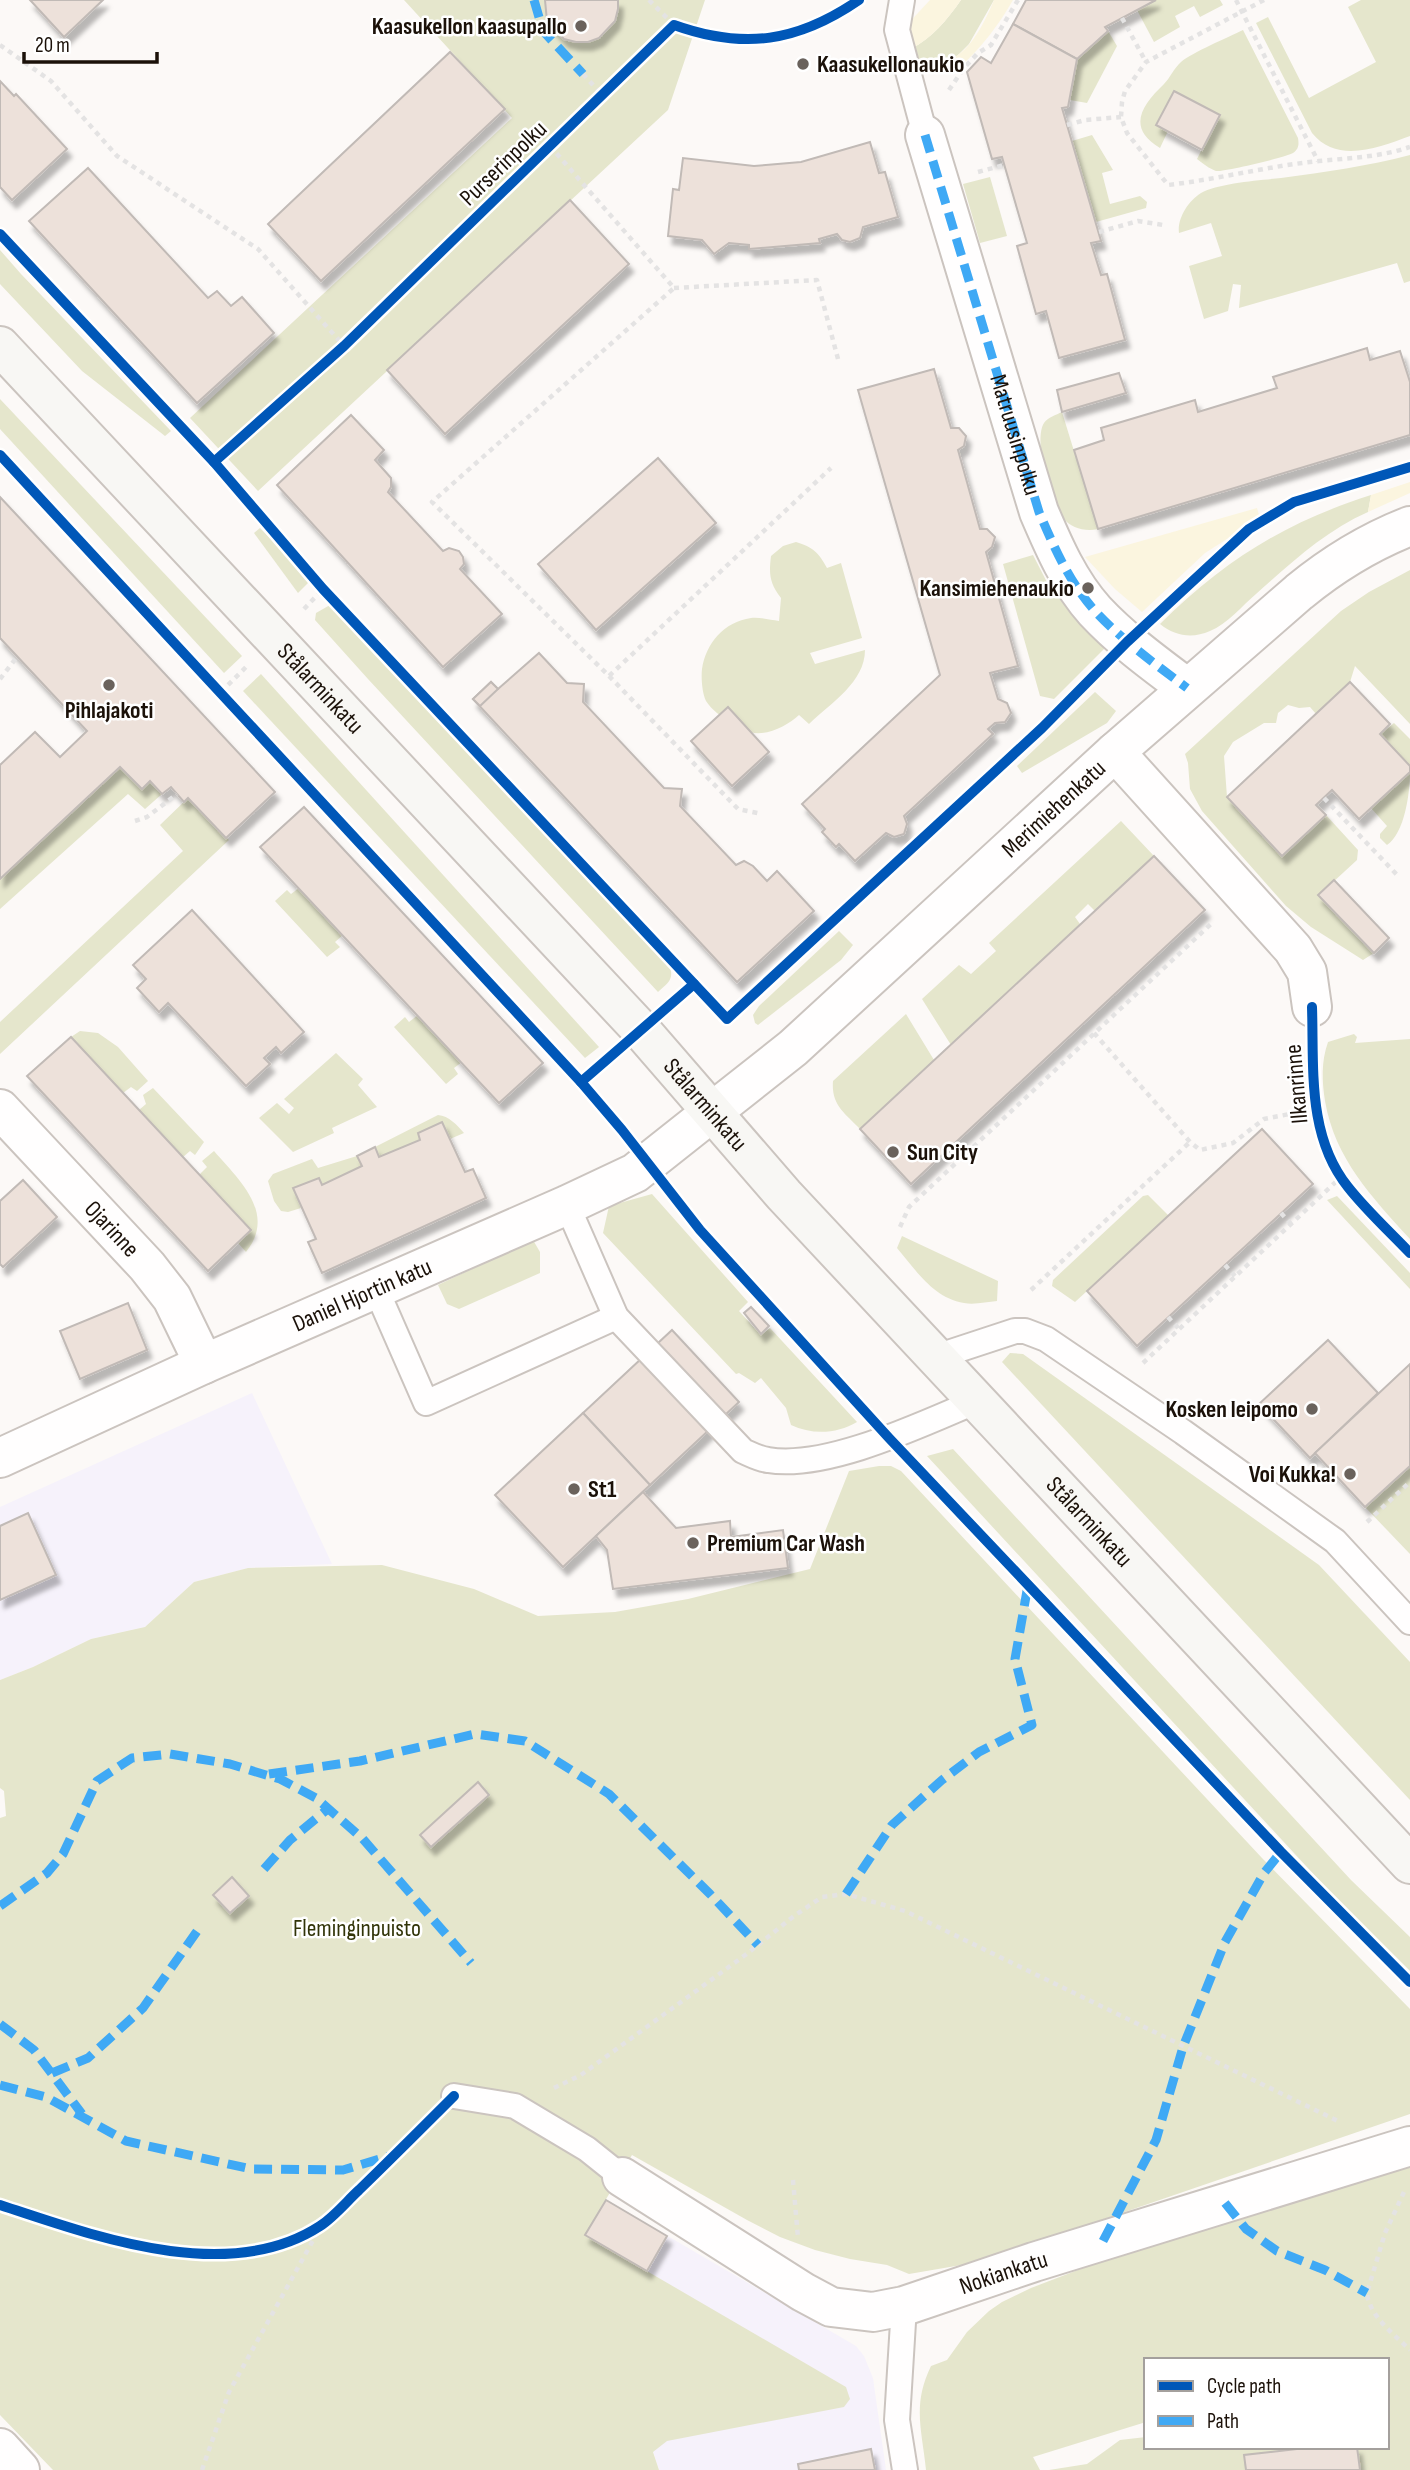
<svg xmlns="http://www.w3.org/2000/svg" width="1410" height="2470" font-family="'Sofia Sans Condensed',sans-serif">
  <defs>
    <filter id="shadow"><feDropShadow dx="4.5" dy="8" stdDeviation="2" flood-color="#0004"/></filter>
  </defs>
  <rect width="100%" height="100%" fill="#fcf9f7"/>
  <g fill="#f6f2fb">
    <polygon points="252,1393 332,1564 248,1568 194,1582 145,1627 91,1639 33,1667 0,1680 0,1507"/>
    <polygon points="606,2200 856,2346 864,2356 873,2378 886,2470 659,2470 585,2235"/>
  </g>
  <g fill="#e5e6cc">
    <polygon points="404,0 705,0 668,110 258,491 190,418 512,118"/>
    <path d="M961 0H994L969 44 956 57 916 69 911 49C932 38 947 20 961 0Z"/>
    <polygon points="1156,0 1220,0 1223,5 1200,17 1194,6 1175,16 1180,27 1154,42 1137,10"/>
    <path d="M1361 0H1410V136C1378 148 1337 164 1312 133L1256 23 1268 17 1309 98 1376 62 1348 7Z"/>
    <path d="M1243 30 1298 138C1299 144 1299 149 1293 153 1287 157 1223 172 1216 171 1210 169 1202 163 1197 159L1219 115 1174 91 1156 124 1168 131 1160 148C1126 128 1142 105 1164 84 1170 78 1174 68 1181 62 1193 52 1227 38 1243 30Z"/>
    <polygon points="1108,31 1117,46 1087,103 1070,100 1077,59"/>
    <polygon points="1092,135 1113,170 1102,173 1110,204 1140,196 1147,202 1146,208 1096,222 1072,141"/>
    <path d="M1410 155V281L1404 283 1397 263 1239 308 1241 285 1233 284 1228 311 1204 319 1189 266 1222 256 1211 223 1179 233C1177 219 1188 201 1201 193 1218 183 1262 180 1281 178 1325 172 1368 166 1410 155Z"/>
    <polygon points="990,177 1007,236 980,243 963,184"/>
    <polygon points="0,250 21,274 171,431 165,436 82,371 0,284"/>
    <polygon points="0,399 242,656 224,673 0,429"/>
    <path d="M1062 412 1098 529C1085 532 1071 528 1063 518 1050 504 1033 440 1044 423 1048 417 1056 415 1062 412Z"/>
    <path d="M1371 495 1368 512C1325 531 1291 563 1256 594 1242 606 1227 624 1210 631 1192 639 1175 636 1160 624 1225 560 1284 523 1371 495Z"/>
    <polygon points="260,528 307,576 309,582 298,593 254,533"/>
    <path d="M796 542C813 547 819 553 827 568L841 563 862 638 810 653 815 664 865 650C865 682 831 703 809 724L799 715C788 725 767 737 750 732 744 731 737 725 731 722 721 717 712 710 706 701 702 693 701 677 702 669 706 643 724 622 751 618 760 617 770 620 779 621L781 598C769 583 769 573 771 556L783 546Z"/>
    <polygon points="1033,555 1051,590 1106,647 1054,699 1040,696 1003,564"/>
    <polygon points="1410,570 1410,724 1355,666 1350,682 1316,714 1310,707 1299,708 1288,705 1278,713 1276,723 1264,723 1233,742 1224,756 1227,797 1282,856 1326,815 1358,850 1357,860 1319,895 1374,953 1363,960 1311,927 1286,906 1202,811 1190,789 1188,763 1185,754 1341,611 1369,592"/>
    <path d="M330 605 334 607 669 965C675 979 668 983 658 992L368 679 315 620 316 613Z"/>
    <polygon points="261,674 599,1047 585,1058 243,691"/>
    <polygon points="1095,692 1116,711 1107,723 1022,773 1017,766"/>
    <polygon points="1394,723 1410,739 1410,766 1380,734"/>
    <polygon points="120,767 141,789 150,781 162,794 145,809 128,794 0,909 0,879"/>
    <path d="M1410 772C1410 792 1405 833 1387 845L1380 838V834L1387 826 1371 808Z"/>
    <polygon points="188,798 229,840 0,1054 0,1022 183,851 160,825"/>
    <polygon points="1121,821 1154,856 1095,911 1088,904 1075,917 1080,924 951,1045 922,999 959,965 971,974 996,951 989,943"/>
    <polygon points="299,888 343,935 335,942 340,947 327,957 275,901 287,890 291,894"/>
    <polygon points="839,931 853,945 841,960 758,1025 755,1023 753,1015 759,1006"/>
    <path d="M906 1014 934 1060 860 1129C845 1113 831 1105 833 1081Z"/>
    <polygon points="418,1015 462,1062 454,1068 458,1074 446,1084 394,1027 405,1017 409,1022"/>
    <polygon points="80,1031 98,1033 118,1047 148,1081 137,1091 131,1087 123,1093 71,1037"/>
    <path d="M1354 1034 1357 1037 1355 1043 1410 1039V1239C1372 1197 1335 1159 1325 1101 1322 1081 1321 1062 1328 1042Z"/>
    <polygon points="336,1053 363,1079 358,1085 377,1107 332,1128 334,1133 293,1152 259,1118 277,1103 289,1114 294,1108 284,1099"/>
    <polygon points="153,1088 204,1142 195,1155 190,1151 183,1157 139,1110 146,1104 143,1095"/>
    <path d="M438 1115C449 1116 457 1125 464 1133L450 1139 441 1122 418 1133 420 1140 379 1157 375 1147Z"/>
    <path d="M214 1151C239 1180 277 1213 246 1252L238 1243 250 1230 199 1175 207 1167 202 1161Z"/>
    <polygon points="357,1156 362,1166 322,1185 318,1178 293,1188 301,1208 288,1212 281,1211 274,1201 268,1181 273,1174 312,1159 318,1168"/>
    <path d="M652 1194 748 1302 739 1311 761 1335 770 1328 857 1422C837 1434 812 1435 791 1425L786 1408 761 1378 755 1383 739 1373 736 1374 603 1233 609 1206Z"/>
    <polygon points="1148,1195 1169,1216 1075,1302 1052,1286 1053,1280 1143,1196"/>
    <polygon points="1337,1196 1410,1273 1410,1289 1327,1200"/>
    <path d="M902 1236 998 1281 997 1301C987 1302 974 1305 964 1303 933 1298 916 1270 897 1248Z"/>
    <polygon points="533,1240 540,1252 540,1273 459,1309 447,1304 438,1285"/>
    <polygon points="1010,1353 1023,1354 1319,1565 1410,1662 1410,1800 1002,1362"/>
    <polygon points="953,1449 1351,1880 1410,1937 1410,1971 1330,1892 927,1456"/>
    <polygon points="879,1466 891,1466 901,1471 1262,1858 1410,2009 1410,2114 979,2262 909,2274 887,2265 850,2259 815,2250 780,2237 747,2220 632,2155 585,2235 846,2387 850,2399 844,2407 667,2441 653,2452 659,2470 53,2470 0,2415 0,1818 6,1816 4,1791 0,1788 0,1680 33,1667 91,1639 145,1627 194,1582 248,1568 382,1565 474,1589 538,1616 615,1612 688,1599 810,1569 849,1471"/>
    <polygon points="1410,1466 1410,1554 1365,1507"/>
    <path d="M1410 2160V2470H1360L1357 2447H1387V2360H1146V2422L1033 2457 1040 2470H926C922 2430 912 2405 931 2366L947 2360 967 2332 989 2311 1002 2302 1031 2288 1237 2209Z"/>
    <polygon points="1146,2437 1146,2447 1296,2447 1296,2449 1246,2470 1049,2470 1087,2464 1120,2440"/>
  </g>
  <g fill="#fbf5df">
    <path d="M930 0H961C947 20 932 38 911 49L905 27Z"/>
    <path d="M994 0H1013C998 26 982 47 960 67L950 59C971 52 986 19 994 0Z"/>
    <polygon points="1410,482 1410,493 1368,512 1371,495"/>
    <polygon points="1257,508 1260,518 1205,553 1142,612 1115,589 1085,557"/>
  </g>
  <g fill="#ede1da" stroke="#c1bab6" stroke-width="2" filter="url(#shadow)">
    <polygon points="30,0 103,0 64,37"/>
    <polygon points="545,0 618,0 618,9 615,21 599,38 588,42 576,42 564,39 547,21"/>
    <polygon points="1026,0 1156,0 1105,27 1108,31 1077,59 1013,24"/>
    <polygon points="1013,24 1077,59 1068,107 1062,108 1101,241 1091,243 1101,275 1107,274 1125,340 1059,358 1046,311 1036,314 1017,246 1027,243 1002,157 992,159 967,72 981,57 991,63"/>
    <polygon points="450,52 505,109 321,281 268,224"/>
    <polygon points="0,81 14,96 16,94 67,149 12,200 0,187"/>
    <polygon points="1174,91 1220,115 1202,150 1156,125"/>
    <polygon points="870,142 879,173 885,172 898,217 863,227 860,238 850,242 842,240 837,234 819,239 820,243 749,249 749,245 729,243 714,254 702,240 668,236 673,189 679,190 683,158 754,166 801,162"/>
    <polygon points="88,168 208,298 217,291 231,306 242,297 274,333 197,403 29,221"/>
    <polygon points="570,200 629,264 445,434 387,370"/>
    <polygon points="1367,348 1370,360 1400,351 1410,382 1410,435 1098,529 1074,450 1104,440 1101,428 1195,400 1198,412 1277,388 1273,377"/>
    <polygon points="934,369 951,428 959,428 966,436 964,446 958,450 980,529 987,529 995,537 992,547 986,552 1018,666 990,673 998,699 1007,703 1011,713 1005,722 995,723 988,729 993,734 904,816 907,824 904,834 894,837 886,833 855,861 839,844 836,847 822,832 825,829 802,804 940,675 858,390"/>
    <polygon points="1119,373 1126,393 1062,412 1057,390"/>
    <polygon points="351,415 384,450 375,460 391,478 391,487 388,492 443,551 449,548 459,551 463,557 464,564 460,569 502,614 443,667 277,485"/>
    <polygon points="658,458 716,523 596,630 538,564"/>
    <polygon points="0,497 275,792 226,838 188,798 184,802 171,787 162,794 150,781 142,789 120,767 0,879 0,765 35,732 60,757 87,731 0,638"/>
    <polygon points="539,653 567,683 584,684 583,702 664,788 682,789 680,806 736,865 744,861 753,866 767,881 777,871 814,911 737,982 473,699 491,682 498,689"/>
    <polygon points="491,682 498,689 480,706 473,699"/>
    <polygon points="1350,682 1390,724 1380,734 1410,766 1410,772 1359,819 1332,790 1316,805 1326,815 1282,856 1227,797"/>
    <polygon points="728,707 769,752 732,786 691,741"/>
    <polygon points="304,807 543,1063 499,1103 260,847"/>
    <polygon points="1154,856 1205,910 911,1184 860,1129"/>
    <polygon points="1334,880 1389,938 1374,953 1318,895"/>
    <polygon points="192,910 304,1032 281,1053 276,1047 264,1058 270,1064 246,1086 168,1003 159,1012 137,988 146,979 133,965"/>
    <polygon points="71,1037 251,1230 208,1271 27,1076"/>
    <polygon points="442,1122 465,1172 473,1169 486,1198 322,1273 308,1242 316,1239 293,1188 319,1178 322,1185 362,1166 357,1156 375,1147 379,1157 420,1140 418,1133"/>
    <polygon points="1262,1129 1313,1184 1137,1346 1087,1291"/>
    <polygon points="23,1180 57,1217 3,1267 0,1264 0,1201"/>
    <polygon points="128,1303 147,1350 80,1379 60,1331"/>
    <polygon points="751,1307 769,1326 761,1334 744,1313"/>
    <polygon points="672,1330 739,1402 650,1485 583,1413"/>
    <polygon points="1328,1340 1378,1393 1310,1458 1259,1404"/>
    <polygon points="1410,1364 1410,1466 1365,1507 1315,1453"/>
    <polygon points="583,1413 650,1485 563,1567 495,1495"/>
    <polygon points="643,1492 676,1528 730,1521 731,1537 783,1530 788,1568 613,1589 607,1550 596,1536"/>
    <polygon points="28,1513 56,1575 0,1600 0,1526"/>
    <polygon points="478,1782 489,1795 431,1847 420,1835"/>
    <polygon points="232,1877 249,1896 230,1913 213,1895"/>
    <polygon points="606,2200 667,2236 647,2271 585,2235"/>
    <polygon points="1296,2447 1357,2447 1360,2470 1246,2470 1244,2455 1296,2449"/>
    <polygon points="871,2449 875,2470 799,2470 798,2464"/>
  </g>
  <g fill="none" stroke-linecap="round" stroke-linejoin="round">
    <g stroke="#cbc4bf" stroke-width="28">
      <g id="service">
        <polyline points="902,0 897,30 925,135"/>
        <path d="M567 1205 616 1317 743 1451C750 1454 759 1459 768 1460 827 1470 922 1424 977 1401"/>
        <polyline points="376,1289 426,1403 616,1317"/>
        <polyline points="936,1357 1015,1331 1025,1331 1046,1339 1183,1432 1335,1541 1410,1622"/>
        <polyline points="454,2096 515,2106 587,2149 622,2177"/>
        <polyline points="904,2306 897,2420 905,2470"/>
      </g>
    </g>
    <g stroke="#cbc4bf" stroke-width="42">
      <g id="minor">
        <path d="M925 135 1039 512C1054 547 1069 582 1095 611 1122 640 1155 664 1187 688"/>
        <polyline points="1115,752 1293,949 1307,972 1312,1007"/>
        <path id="s1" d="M0 1109 147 1266 172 1298 204 1364"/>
        <path id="s2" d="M0 1458 204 1364 567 1205 635 1173 712 1112"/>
        <path id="s3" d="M622 2177 803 2292 831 2307 873 2312 904 2306 1034 2262 1410 2146"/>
        <polyline points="0,2448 20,2470"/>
      </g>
    </g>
    <g stroke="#cbc4bf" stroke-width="42">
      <g id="tertiary">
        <path id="s4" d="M712 1112 793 1048 1115 752 1299 592C1333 564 1369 542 1410 526"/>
      </g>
    </g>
    <g stroke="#cbc4bf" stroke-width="42">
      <g id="secondary">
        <path id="s5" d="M0 346 641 1030 784 1195 1410 1864"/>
      </g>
    </g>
    <g stroke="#e4e3e3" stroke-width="4.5" stroke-dasharray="5 5" stroke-linecap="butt">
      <polyline points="649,0 674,25"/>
      <polyline points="1236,0 1318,161"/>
      <path d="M1264 0 1146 62 1125 91 1122 102 1121 117 1127 133 1168 185C1219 179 1269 166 1319 161 1350 158 1380 157 1410 147"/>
      <polyline points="1122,18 1146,62"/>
      <polyline points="0,45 51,81 117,156 258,249 344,346"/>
      <polyline points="583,74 603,96"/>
      <polyline points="949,90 964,68 978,53 991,45 1018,0"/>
      <polyline points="1067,125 1085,120 1121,117"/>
      <polyline points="550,146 674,288 432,502 609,676 831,468"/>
      <polyline points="978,172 1004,165"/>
      <polyline points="1099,232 1138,221 1163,225"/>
      <polyline points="674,288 817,280 838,359"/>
      <polyline points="304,609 323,589"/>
      <polyline points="609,676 738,809 762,814"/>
      <polyline points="0,679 17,657"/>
      <polyline points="221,692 246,667"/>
      <polyline points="1324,798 1399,877"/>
      <polyline points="135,821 147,817 177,794"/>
      <polyline points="1094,1033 1190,1142 1200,1150 1233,1143 1264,1119 1315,1109"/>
      <polyline points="1281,1213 1291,1224"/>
      <polyline points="900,1227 909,1207 1213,922"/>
      <polyline points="1225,1265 1235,1276"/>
      <polyline points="1031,1290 1190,1142"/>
      <polyline points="1168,1317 1179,1329"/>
      <polyline points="1143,1363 1341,1177"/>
      <polyline points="1367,1522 1410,1482"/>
      <polyline points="554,2088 581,2075 748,1953 794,1916 822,1897 846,1894 905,1911 1340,2122"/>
      <polyline points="793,2180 798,2238"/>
      <path d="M1404 2192 1385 2233 1367 2293C1369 2316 1395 2335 1410 2350"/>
      <polyline points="202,2470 229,2392 321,2226"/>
    </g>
    <use href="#service" stroke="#fffefe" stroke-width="24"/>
    <use href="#minor" stroke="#fffefe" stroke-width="38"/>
    <use href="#tertiary" stroke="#fffefe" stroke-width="38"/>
    <use href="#secondary" stroke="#f8f7f4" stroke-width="38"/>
    <g stroke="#3fa9f5" stroke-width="9" stroke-dasharray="18 9" stroke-linecap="butt">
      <polyline points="534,0 543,31 583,74"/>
      <path id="s6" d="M925 135 1039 512C1054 547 1069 582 1095 611 1122 640 1155 664 1187 688"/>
      <polyline points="269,1774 360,1761 475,1734 525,1741 609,1794 710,1894 758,1945"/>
      <polyline points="264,1869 290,1840 329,1808"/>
      <polyline points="846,1894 892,1825 942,1780 979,1752 1032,1725 1015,1659 1028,1585"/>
      <polyline points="0,1906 47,1873 63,1854 97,1781 132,1758 170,1754 230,1764 266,1775 280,1779 316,1798 362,1838 471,1963"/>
      <polyline points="0,2024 34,2050 82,2114"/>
      <polyline points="52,2073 88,2058 143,2008 200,1927"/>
      <polyline points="0,2085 46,2097 126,2141 251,2169 343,2170 390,2156"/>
      <polyline points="1225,2203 1246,2229 1277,2251 1325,2270 1367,2293"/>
      <polyline points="1103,2241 1156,2140 1183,2047 1225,1942 1264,1873 1281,1852"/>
    </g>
    <g stroke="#fff" stroke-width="15">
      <g id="cycleway">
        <polyline points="0,234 214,462 323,589 727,1019 1042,728 1127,642 1249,529 1294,502 1410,467"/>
        <polyline points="0,455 581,1082 622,1130 700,1230 889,1438 1281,1852 1410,1982"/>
        <path d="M214 462 344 346 674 25C744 50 798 42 859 0"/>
        <path d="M1312 1007C1314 1068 1307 1136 1348 1187 1366 1210 1389 1231 1410 1253"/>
        <polyline points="581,1082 694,984"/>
        <path d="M0 2205C94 2236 228 2286 320 2226 334 2217 347 2201 359 2190 391 2159 423 2127 454 2096"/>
      </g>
    </g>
    <use href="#cycleway" stroke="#0057b8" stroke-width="10"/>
  </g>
  <g fill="#6a625c" stroke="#fff" stroke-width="2.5">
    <circle cx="581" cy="26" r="7"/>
    <circle cx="803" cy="64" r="7"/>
    <circle cx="1088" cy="588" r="7"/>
    <circle cx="109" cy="685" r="7"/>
    <circle cx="893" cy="1152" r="7"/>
    <circle cx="1312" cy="1409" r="7"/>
    <circle cx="1350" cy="1474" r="7"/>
    <circle cx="574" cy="1489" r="7"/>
    <circle cx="693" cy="1543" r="7"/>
  </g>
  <g text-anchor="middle" stroke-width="5" stroke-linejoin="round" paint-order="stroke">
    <g font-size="24" font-weight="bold" fill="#1b1109" stroke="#fff" text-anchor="end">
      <text x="567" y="34">Kaasukellon kaasupallo</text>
      <text x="817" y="72" text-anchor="start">Kaasukellonaukio</text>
      <text x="1074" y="596">Kansimiehenaukio</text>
      <text x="109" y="718" text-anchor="middle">Pihlajakoti</text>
      <text x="907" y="1160" text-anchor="start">Sun City</text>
      <text x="1298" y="1417">Kosken leipomo</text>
      <text x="1336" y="1482">Voi Kukka!</text>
      <text x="588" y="1497" text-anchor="start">St1</text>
      <text x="707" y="1551" text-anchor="start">Premium Car Wash</text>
    </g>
    <g font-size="24" fill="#1b1109" stroke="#fff">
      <text transform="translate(503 163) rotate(-44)" y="8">Purserinpolku</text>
      <text dy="8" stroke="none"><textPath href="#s6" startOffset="313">Matruusinpolku</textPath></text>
      <text dy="8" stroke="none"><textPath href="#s5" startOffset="469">Stålarminkatu</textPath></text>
      <text dy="8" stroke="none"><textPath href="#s4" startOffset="457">Merimiehenkatu</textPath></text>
      <text transform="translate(1296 1084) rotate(-95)" y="8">Ilkanrinne</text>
      <text dy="8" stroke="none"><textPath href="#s5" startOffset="1036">Stålarminkatu</textPath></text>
      <text dy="8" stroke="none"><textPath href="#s1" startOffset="164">Ojarinne</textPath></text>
      <text dy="8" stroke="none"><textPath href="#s2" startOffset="397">Daniel Hjortin katu</textPath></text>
      <text dy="8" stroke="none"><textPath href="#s5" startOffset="1603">Stålarminkatu</textPath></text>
      <text dy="8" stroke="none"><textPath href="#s3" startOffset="425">Nokiankatu</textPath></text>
    </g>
    <g font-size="24" fill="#313408" stroke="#fff">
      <text x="357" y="1936">Fleminginpuisto</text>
    </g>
  </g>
  <rect x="1144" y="2358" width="245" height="91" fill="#ffffff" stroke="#a4a09d" stroke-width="2"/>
  <rect x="1158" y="2381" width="35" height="10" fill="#0057b8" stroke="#a4a09d" stroke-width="2"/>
  <text x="1207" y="2393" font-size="21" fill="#1b1109">Cycle path</text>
  <rect x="1158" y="2416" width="35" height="10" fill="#3fa9f5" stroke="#a4a09d" stroke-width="2"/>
  <text x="1207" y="2428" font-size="21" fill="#1b1109">Path</text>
  <path d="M24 52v10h133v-10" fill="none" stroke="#1b1109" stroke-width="3.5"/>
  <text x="35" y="52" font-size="21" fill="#1b1109" stroke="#ffffff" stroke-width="5" paint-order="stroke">20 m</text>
</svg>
